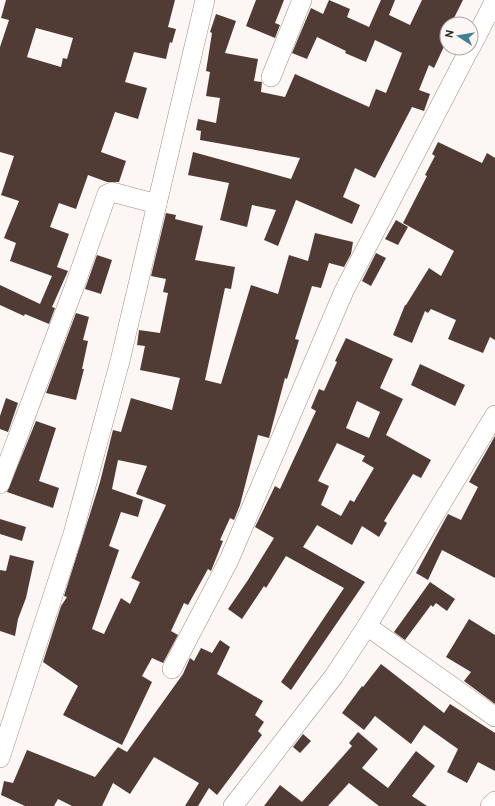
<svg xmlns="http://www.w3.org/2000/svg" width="495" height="806" font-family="Overpass,sans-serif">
  <rect width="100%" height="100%" fill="#fcf6f4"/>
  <g fill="#513c35" fill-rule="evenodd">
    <path d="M6 0H175L168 27 176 29 172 43 170 42 166 59 134 52 125 82 147 88 138 119 115 112 101 152 126 161 119 182H107L88 175 76 209 59 203 50 227 69 234 57 267 68 271 52 307 55 308 49 324 25 314 24 316 0 305V285L40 304 52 276 10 261 16 243 4 238 19 201 1 195 14 156 0 152V47L9 20 1 18ZM36 28 73 38 67 59 63 58 61 67 27 57Z"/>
    <polygon points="256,0 284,0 275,23 280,25 275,38 246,26"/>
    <polygon points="329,0 350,9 347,17 369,27 381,0 395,0 389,15 410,25 422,0 463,0 451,24 447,24 447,40 434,68 429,65 419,90 430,94 424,111 412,107 375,178 355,168 343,197 360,205 352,224 296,200 278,246 264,240 276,210 252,205 247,227 220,220 229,183 188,175 193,152 291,179 300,158 200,140 201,131 196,130 198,119 216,123 220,98 206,96 210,72 206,71 212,33 210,32 216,14 236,21 225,53 258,59 254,81 262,82 261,92 285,97 295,74 369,107 376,89 386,93 402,53 375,40 366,62 345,53 346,51 317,37 307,59 292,53 311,8 323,14"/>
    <polygon points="438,142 482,163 487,153 495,158 495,340 490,337 483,353 448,339 456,320 431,309 428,313 425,311 412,343 393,335 405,305 406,305 429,268 441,276 454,251 403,223 427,176 425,175 435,156 432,154"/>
    <path d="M166 213 176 215 175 219 203 226 195 260 235 267 231 289 225 288 205 380 221 384 251 285 278 294 289 255 308 261 315 233 353 242 351 254 344 267 329 263 321 288 312 286 295 339 299 340 287 379 285 378 269 438 258 435 240 505 234 520 230 518 220 540 223 541 211 571 208 569 188 605 184 603 171 631 178 635 163 663 152 658 142 676 152 682 122 745 63 715 78 686 43 662 61 606 67 597 64 596 100 482 113 430 121 432 131 398 172 410 180 378 140 370 145 346 137 345 139 330 160 333 168 293 163 292 166 279 151 276ZM118 460 147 466 136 494 166 505 131 578 140 582 130 604 121 598 104 634 92 629 119 550 109 546 121 512 138 517 143 500 112 489Z"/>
    <polygon points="396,220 408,227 398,245 385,239"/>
    <polygon points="376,253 386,258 371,286 362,281"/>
    <polygon points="97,255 112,260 101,294 85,289"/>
    <polygon points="76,313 89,317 83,340 88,341 82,369 84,369 76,400 46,393"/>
    <path d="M346 338 393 359 380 388 403 399 386 435 431 460 421 478 413 474 384 521 387 523 379 537 362 526 352 545 317 525 303 547 365 582 291 690 281 682 344 588 286 556 266 588 264 586 242 619 228 609 248 580 274 538 255 527 275 486 280 489 316 411 311 408 319 389 324 391 337 362 335 361ZM357 401 380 412 369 438 346 428ZM337 443 365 456 362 461 374 468 354 502 350 500 341 516 321 505 329 486 318 481Z"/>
    <polygon points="420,364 465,385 455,406 411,385"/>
    <polygon points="6,398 18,403 8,432 0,429 0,416"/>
    <polygon points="36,421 56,428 39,481 59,488 53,508 7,492"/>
    <polygon points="495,436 495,578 442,550 428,580 416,573 448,514 461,520 478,487 469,482"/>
    <polygon points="0,519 26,527 22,541 0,534"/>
    <polygon points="10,555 34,561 26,598 18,619 15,636 0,631 0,570 6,571"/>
    <polygon points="430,582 455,599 447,611 436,603 433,607 431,605 405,640 394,632"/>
    <polygon points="469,619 495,635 495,704 464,681 471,672 446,657"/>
    <polygon points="220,640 230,647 217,674 263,701 255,715 264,722 258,731 262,735 217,795 209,788 198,806 185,806 199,783 154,757 130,794 113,783 102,806 72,806 58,799 54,806 25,806 1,795 4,781 13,783 27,750 95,777 118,747 127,752 183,674 190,658 194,661 201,648 212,653"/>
    <polygon points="381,664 444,713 450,704 495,733 495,771 478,762 467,783 447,772 458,749 424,725 411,744 375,716 364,730 342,713 362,686 363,687"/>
    <polygon points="358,732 378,749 362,768 388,788 416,751 435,766 412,796 427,806 379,806 349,783 328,806 264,806 280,785 302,802 352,746 349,743"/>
    <polygon points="303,734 311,741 300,753 293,747"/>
  </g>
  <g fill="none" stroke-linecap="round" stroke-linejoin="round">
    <g stroke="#a28981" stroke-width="20">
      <g id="minor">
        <polyline points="471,47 495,0"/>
        <polyline points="271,77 302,0"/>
        <polyline points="0,484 75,285 107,194 112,192 157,204"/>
        <polyline points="367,626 495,717"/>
        <polyline points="172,669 229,560 344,291 470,48"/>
        <polyline points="0,758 73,534 120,361 205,0"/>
        <polyline points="233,806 334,676 367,626 495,415"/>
        <polyline points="490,806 495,801"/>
      </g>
    </g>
    <use href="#minor" stroke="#fff" stroke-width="19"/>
  </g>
  <g transform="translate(459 36) rotate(282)"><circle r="19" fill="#fcf6f4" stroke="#aaa2a0"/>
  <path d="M0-3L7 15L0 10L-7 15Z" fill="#408094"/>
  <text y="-6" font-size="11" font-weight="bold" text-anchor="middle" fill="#2f2521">N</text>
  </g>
</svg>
